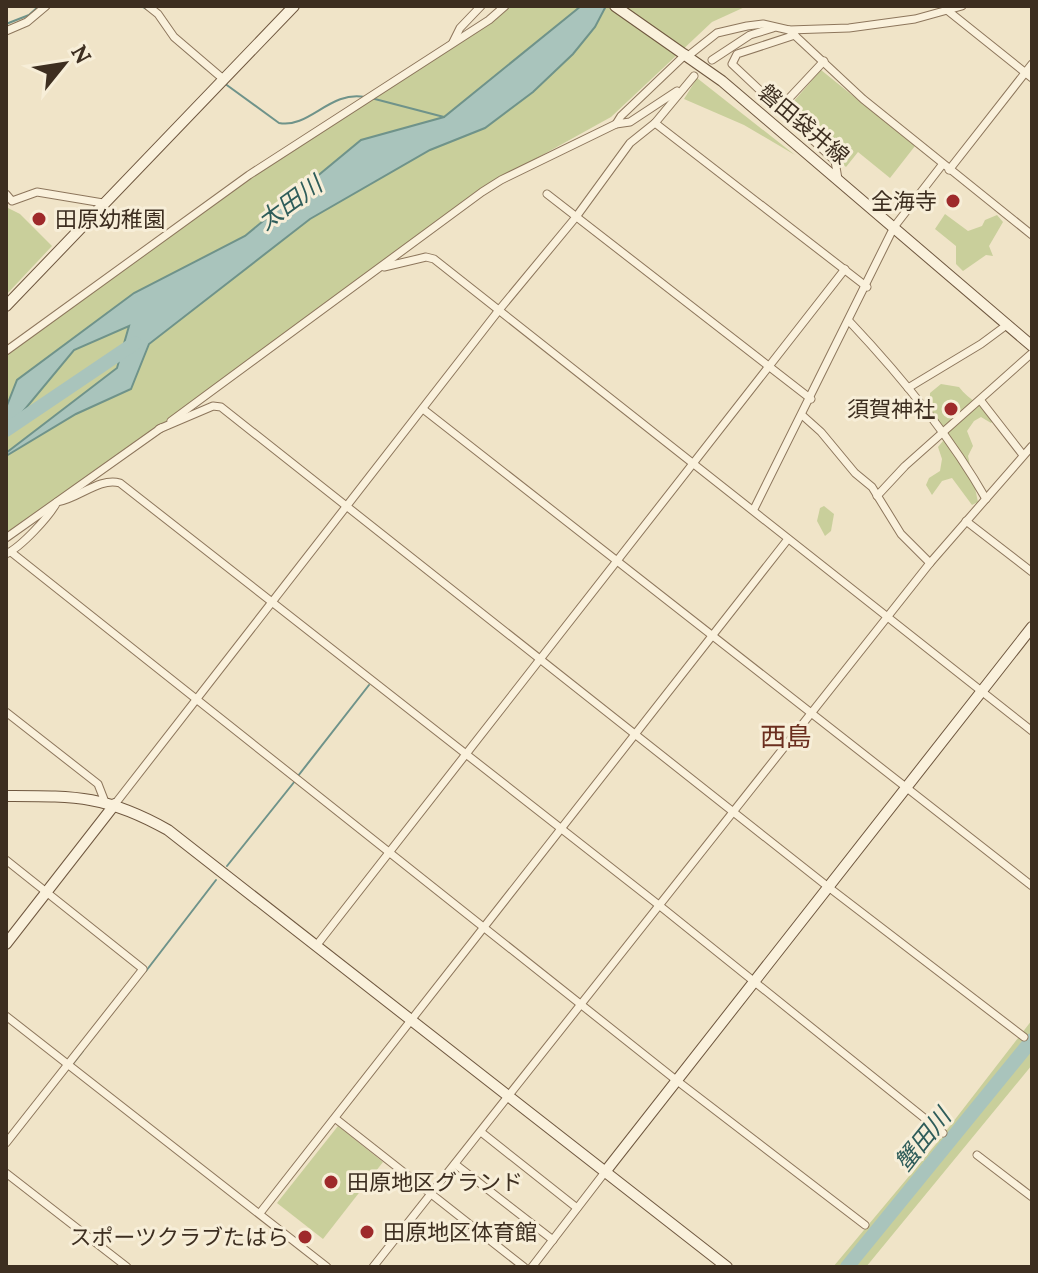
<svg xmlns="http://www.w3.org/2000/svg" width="1038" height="1273" font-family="Lora,'Noto Sans JP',serif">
  <rect width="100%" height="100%" fill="#f0e4c8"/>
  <g fill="#c9cf9b">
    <polygon points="505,6 747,6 712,22 611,117 490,184 132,449 6,537 6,350 326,124"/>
    <polygon points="821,70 915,146 890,178 858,152 846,167 787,109"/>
    <polygon points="697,78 795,155 744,125 684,99"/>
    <polygon points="6,207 20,214 52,246 6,295"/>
    <polygon points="945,214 968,231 982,226 985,220 997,215 1003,222 989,246 993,256 986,255 963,271 956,264 956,246 935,229"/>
    <path d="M941 384 959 387C969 401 985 406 995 419L991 423 981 417 974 421 967 431 973 446 968 456 978 502 972 505 952 478 942 481 932 495 926 485 929 478 940 471 942 459 938 447 943 441 930 408V393Z"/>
    <polygon points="824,506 834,514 831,531 825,536 817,521 820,508"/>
    <polygon points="1032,1020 1032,1065 866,1267 833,1267 936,1144"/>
    <polygon points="338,1126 383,1162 323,1239 277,1203"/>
  </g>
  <polygon fill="#a9c4bc" stroke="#6f938a" stroke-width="2" points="581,6 606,6 595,27 573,54 533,92 485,128 430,150 310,219 149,344 131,389 76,414 6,456 6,453 117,368 129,326 74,350 6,432 6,408 17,380 134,293 245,236 361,140 444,117"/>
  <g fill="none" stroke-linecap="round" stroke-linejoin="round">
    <g stroke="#6f938a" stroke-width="2">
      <polyline points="141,6 148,10"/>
      <polyline points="6,24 29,15 39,6"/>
      <polyline points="172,39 206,69"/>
      <path d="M224 83 279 123C309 129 330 90 365 97"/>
      <polyline points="371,98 444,117"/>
      <polyline points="298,776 369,685"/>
      <polyline points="227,866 295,781"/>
      <polyline points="146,971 216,880"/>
      <polyline points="72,1065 83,1051"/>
    </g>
    <g stroke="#a9c4bc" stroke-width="14">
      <polyline points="6,430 135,343"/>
      <polyline points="847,1267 1032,1040"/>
    </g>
    <g stroke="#8d765c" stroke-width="9">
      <g id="street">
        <polyline points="148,6 158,14 174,37 222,78"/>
        <polyline points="947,10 1032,78"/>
        <polyline points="789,30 863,99 1032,235"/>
        <polyline points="6,31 27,22 46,6"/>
        <polyline points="795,35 737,54 732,64 835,161 838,179"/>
        <polyline points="453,42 460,28 481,6"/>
        <polyline points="688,56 717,33 747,26 763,24 789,30 849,28 915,19 962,6"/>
        <polyline points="712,60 750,35 773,28"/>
        <polyline points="779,109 824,61"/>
        <polyline points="655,123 867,287"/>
        <polyline points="616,124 621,116 686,54"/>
        <polyline points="949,170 1032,64"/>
        <polyline points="6,194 12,201 37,192 103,203"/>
        <polyline points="547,194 811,399"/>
        <polyline points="384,267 426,257 434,259 1032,731"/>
        <path d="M849 321C900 375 949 434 986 499"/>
        <polyline points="6,351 249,175 489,20 505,6"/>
        <polyline points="908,388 981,344 1008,324"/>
        <polyline points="981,401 1023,455"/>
        <polyline points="423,409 1032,886"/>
        <polyline points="802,415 821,432 855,473 872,487 901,534 930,563"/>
        <polyline points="171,421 482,192 501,180 616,124 630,122 677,91"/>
        <polyline points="159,429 213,406 221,407 827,886 1024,1037"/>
        <polyline points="877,496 905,466 1032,353"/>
        <polyline points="754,509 894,227 942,165"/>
        <polyline points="966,521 1032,572"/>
        <polyline points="6,538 161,428"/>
        <polyline points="11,552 676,1080 865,1225"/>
        <path d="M6 554C21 547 49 517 57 502 78 499 99 477 120 483L660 906 943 1133"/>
        <polyline points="6,712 98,784 105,802"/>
        <polyline points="115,804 499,310 576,217 630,143 655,123 694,76"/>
        <polyline points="6,860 143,969 6,1143"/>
        <polyline points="316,946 845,269"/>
        <polyline points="6,1016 327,1267"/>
        <polyline points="336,1119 524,1267"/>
        <polyline points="481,1132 577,1208"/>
        <polyline points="977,1155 1032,1197"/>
        <polyline points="455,1164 553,1240"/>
        <polyline points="6,1173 127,1267"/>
        <polyline points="260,1213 788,539"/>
        <polyline points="373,1267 930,563 1032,446"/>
        <polyline points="532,1267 605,1172"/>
      </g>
    </g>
    <g stroke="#6f573f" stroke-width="12">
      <g id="secondary">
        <polyline points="615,6 722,81 1032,346"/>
        <polyline points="6,306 294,6"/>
        <path d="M6 796C75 796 106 795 168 830L727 1267"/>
        <polyline points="6,944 115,804"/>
        <polyline points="605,1172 1032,627"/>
      </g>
    </g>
    <use href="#street" stroke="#faf1dc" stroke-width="7"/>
    <use href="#secondary" stroke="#faf1dc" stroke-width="10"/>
  </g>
  <g fill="#9e2a2b" stroke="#f7eed8" stroke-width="3">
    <circle cx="953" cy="201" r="8"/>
    <circle cx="39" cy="219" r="8"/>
    <circle cx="951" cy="409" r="8"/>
    <circle cx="331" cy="1182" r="8"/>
    <circle cx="367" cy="1232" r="8"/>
    <circle cx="305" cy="1237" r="8"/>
  </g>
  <g text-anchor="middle" stroke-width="6" stroke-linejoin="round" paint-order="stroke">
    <g font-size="22" fill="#3d2e20" stroke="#f7eed8">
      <text transform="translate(804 124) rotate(40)" y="8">磐田袋井線</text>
    </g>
    <g font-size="22" fill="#3d2e20" stroke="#f7eed8" text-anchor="end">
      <text x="937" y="209">全海寺</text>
      <text x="55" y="227" text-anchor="start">田原幼稚園</text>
      <text x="935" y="417">須賀神社</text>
      <text x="347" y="1190" text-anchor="start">田原地区グランド</text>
      <text x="383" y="1240" text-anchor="start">田原地区体育館</text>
      <text x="289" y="1245">スポーツクラブたはら</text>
    </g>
    <g font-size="24" font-style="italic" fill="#2f5d5a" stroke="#f7eed8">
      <text transform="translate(290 203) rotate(-36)" y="8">太田川</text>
      <text transform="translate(923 1140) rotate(-51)" y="8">蟹田川</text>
    </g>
    <g font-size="26" fill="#6b2e1e" stroke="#f7eed8">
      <text x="786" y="746">西島</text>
    </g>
  </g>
  <rect width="1038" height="1273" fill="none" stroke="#3d2e20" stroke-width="16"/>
  <g transform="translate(64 64) rotate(60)" stroke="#f7eed8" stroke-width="6" paint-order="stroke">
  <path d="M0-6L14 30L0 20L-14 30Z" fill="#3d2e20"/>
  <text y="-12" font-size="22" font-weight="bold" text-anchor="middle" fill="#3d2e20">N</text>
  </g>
</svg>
